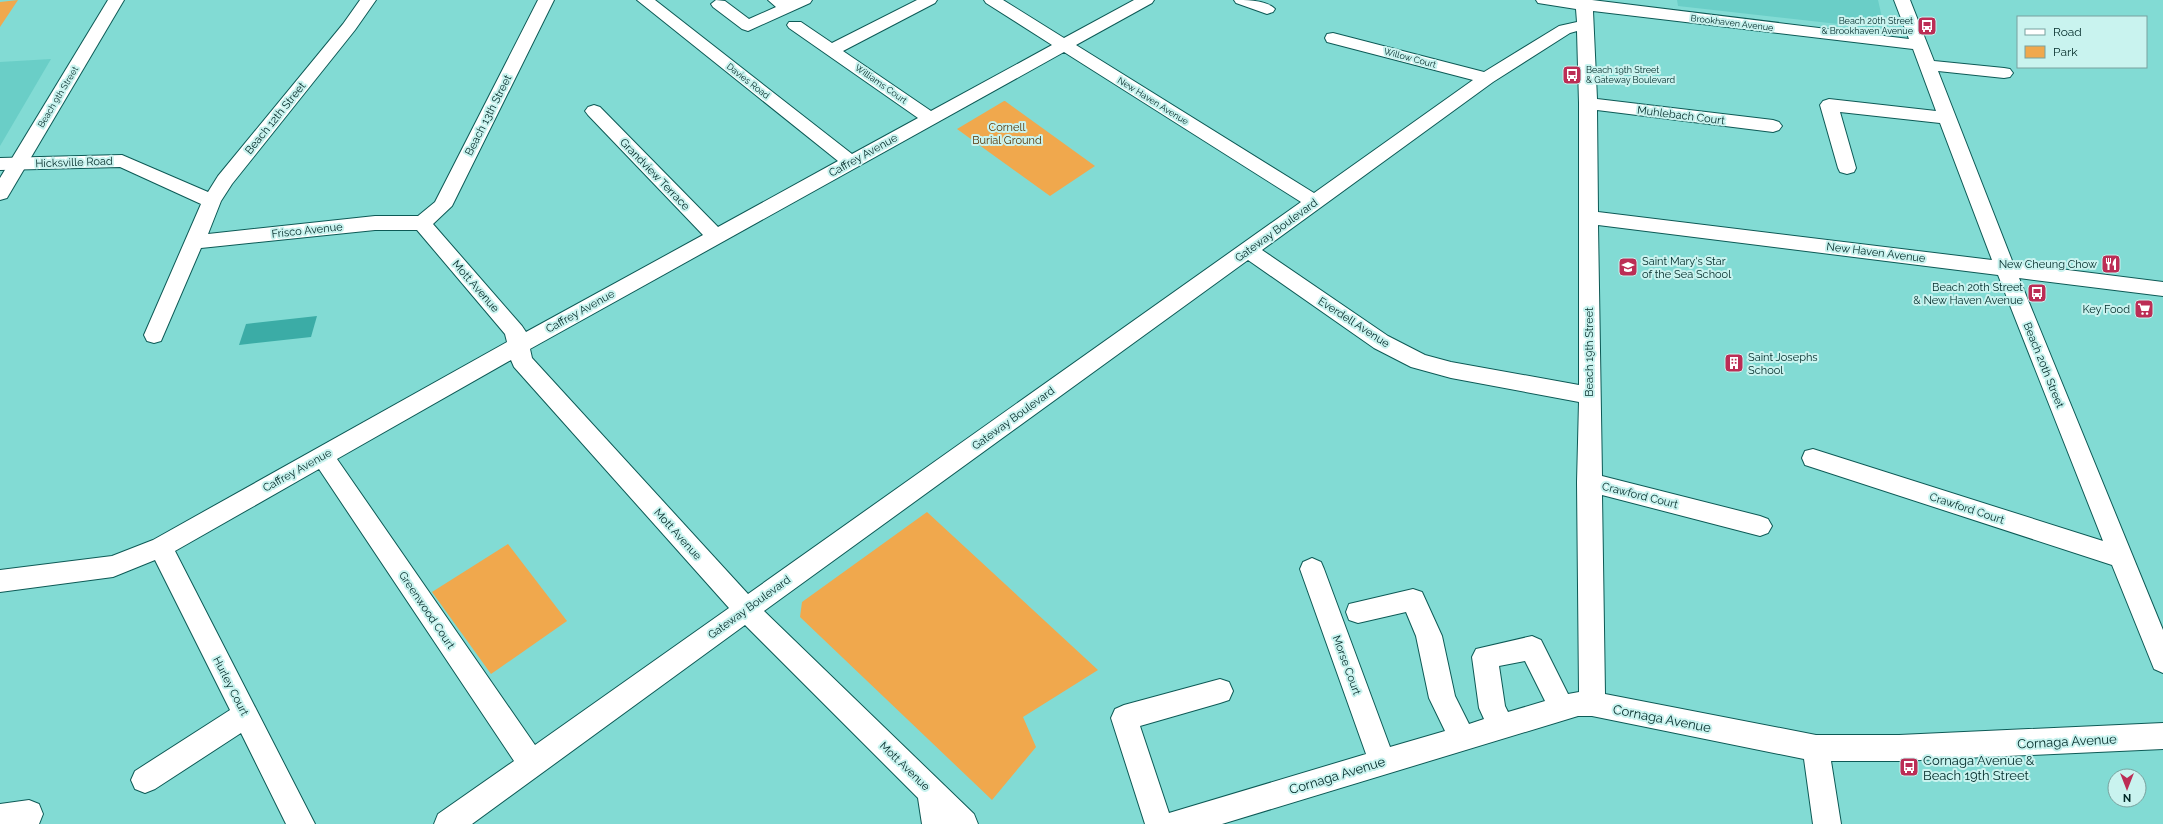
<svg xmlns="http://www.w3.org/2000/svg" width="2163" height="824" font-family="Raleway,sans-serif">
  <rect width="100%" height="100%" fill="#82dbd4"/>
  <g fill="#6acec7">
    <polygon points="1677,0 1878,0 1883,22 1873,21 1874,28 1678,6"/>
    <polygon points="51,59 0,146 0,62"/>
  </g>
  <g fill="#f0a84d">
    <polygon points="18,0 0,27 0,2"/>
    <polygon points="1004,101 1005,101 1095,166 1050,196 957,129"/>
    <polygon points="927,512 1098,670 1023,717 1036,747 992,800 800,617 802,602"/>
    <polygon points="508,544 567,621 491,674 432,592"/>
  </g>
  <polygon fill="#3baca6" points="317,316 311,337 239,345 246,324"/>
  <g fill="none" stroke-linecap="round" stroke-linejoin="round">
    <g stroke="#0d5a56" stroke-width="2">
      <g id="minor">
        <path d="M360 0H376L355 30 232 184 221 201 208 234 375 216H418L435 202 538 0H554L452 206 433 224 522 326 526 332 703 235 588 115 585 111 588 107 594 105 600 107 718 227 838 161 637 0H655L852 154 918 118 789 28 787 25 789 22H801L832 43 917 0H937L935 3 843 51 931 111 1052 45 986 3 984 0H1003L1064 38 1134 0H1154L1152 3 1076 45 1314 193 1473 80 1327 42 1325 38 1327 34 1333 33 1484 72 1559 26 1577 22 1576 9 1538 3 1536 0H1592L1909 39 1894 0H1910L1934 61 2004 68 2010 69 2013 73 2010 77 2004 78 1938 71 2013 263 2163 282V296L2019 278 2163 630V673L2154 669 2112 565 1805 465 1802 458 1805 451 1813 449 2103 541 1998 275 1598 225 1602 476 1760 516 1768 519 1772 526 1768 533 1760 536 1602 495 1605 694 1816 735H1899L2163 723V749L1899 761H1831L1841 824H1813L1804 759 1592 716H1578L1222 824H1145L1111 718 1115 709 1124 705 1220 679 1229 682 1233 691 1229 700 1220 703 1140 726 1169 813 1366 754 1300 569 1303 562 1312 558 1321 562 1324 569 1390 747 1445 731 1429 698 1416 636 1406 612 1358 623 1349 620 1346 612 1349 604 1413 589 1422 592 1442 636 1455 696 1469 724 1484 719 1479 708 1472 657 1476 649 1532 636 1541 640 1568 694 1579 692 1577 482 1579 402 1451 378 1411 367 1374 348 1248 260 764 611 974 814 978 824H922L918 798 745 625 472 824H434L438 814 514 761 319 469 175 551 315 824H286L241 733 155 789 145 793 135 789 131 780 135 771 230 710 155 560 113 577 0 592V570L112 556 153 540 507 342 505 334 417 230H375L201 248 161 341 154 343 147 341 144 335 201 204 120 167 0 170V158L122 155 208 192 218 176 343 24ZM1593 11 1913 49 1936 111 1829 99 1823 101 1820 105 1838 168 1840 172 1847 174 1854 172 1856 168 1840 112 1940 123 1992 260 1598 212 1597 110 1773 132 1779 130 1782 126 1779 122 1773 120 1597 99ZM1577 31 1579 103V385L1451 362 1425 355 1388 336 1262 250 1493 82 1570 33ZM1064 52 1301 202 748 594 532 358 530 349ZM511 360 514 367 729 608 535 745 337 459ZM1525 661 1545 701 1508 712 1505 706 1499 666Z"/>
        <polygon points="716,0 725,1 749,19 776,7 768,0 812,0 810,3 748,31 742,29 713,7 711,4"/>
        <path d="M1234 0C1246 0 1267 0 1275 9L1273 12 1267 14 1236 3Z"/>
        <polygon points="29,800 39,804 43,814 39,824 0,824 0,804"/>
      </g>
    </g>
    <g stroke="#0d5a56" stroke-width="2">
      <polygon id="major" points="108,0 124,0 7,198 0,200 0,178"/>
    </g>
    <use href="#minor" fill="#fff" fill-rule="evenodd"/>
    <use href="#major" fill="#fff" fill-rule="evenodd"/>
  </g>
  <defs>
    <g id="bus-square" transform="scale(1)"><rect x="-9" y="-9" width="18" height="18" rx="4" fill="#bc2d55" stroke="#c9f3ef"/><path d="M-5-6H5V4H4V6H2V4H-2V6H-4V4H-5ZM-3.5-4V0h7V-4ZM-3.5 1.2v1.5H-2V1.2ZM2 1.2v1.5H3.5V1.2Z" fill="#fff"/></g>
    <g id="restaurant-square" transform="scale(1)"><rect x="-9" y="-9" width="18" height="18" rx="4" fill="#bc2d55" stroke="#c9f3ef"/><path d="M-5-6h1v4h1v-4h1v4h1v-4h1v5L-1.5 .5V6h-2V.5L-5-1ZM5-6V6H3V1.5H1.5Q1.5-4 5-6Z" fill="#fff"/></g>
    <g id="school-square" transform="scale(1)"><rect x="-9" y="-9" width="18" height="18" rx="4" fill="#bc2d55" stroke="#c9f3ef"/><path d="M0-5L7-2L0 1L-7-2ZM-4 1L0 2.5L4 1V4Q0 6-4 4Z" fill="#fff"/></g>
    <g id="supermarket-square" transform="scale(1)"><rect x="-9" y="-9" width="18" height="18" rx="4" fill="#bc2d55" stroke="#c9f3ef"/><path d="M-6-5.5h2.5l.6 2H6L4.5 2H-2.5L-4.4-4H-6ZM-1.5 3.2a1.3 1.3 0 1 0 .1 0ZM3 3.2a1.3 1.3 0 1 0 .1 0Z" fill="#fff"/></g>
    <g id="building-square" transform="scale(1)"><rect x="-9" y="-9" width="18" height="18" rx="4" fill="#bc2d55" stroke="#c9f3ef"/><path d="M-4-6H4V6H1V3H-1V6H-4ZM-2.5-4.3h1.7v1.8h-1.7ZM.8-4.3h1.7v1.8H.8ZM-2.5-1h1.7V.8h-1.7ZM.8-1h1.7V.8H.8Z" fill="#fff"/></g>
  </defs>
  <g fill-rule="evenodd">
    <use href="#bus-square" x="1927" y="26"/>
    <use href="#bus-square" x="1572" y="75"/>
    <use href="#restaurant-square" x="2111" y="264"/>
    <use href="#school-square" x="1628" y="267"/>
    <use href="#bus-square" x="2037" y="293"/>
    <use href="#supermarket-square" x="2144" y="309"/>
    <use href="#building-square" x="1734" y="363"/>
    <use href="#bus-square" x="1909" y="767"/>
  </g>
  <g text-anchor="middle" stroke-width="4" stroke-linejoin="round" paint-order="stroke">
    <g font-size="9" fill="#002927" stroke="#c9f3ef" text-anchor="end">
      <text x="1913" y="24">Beach 20th Street<tspan x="1913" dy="10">&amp; Brookhaven Avenue</tspan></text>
      <text x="1586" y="73" text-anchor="start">Beach 19th Street<tspan x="1586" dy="10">&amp; Gateway Boulevard</tspan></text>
    </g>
    <g font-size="9" fill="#002927" stroke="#c9f3ef">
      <text transform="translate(1732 23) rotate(7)" y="3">Brookhaven Avenue</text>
      <text transform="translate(1410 58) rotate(15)" y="3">Willow Court</text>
      <text transform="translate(748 81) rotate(38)" y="3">Davies Road</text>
      <text transform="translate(881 84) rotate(35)" y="3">Williams Court</text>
      <text transform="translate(58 97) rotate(-59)" y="3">Beach 9th Street</text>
      <text transform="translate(1153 101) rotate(32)" y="3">New Haven Avenue</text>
    </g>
    <g font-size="11" fill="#002927" stroke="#c9f3ef">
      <text transform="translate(488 115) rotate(-63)" y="4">Beach 13th Street</text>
      <text transform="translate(1681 115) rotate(7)" y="4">Muhlebach Court</text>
      <text transform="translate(275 118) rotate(-51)" y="4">Beach 12th Street</text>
      <text transform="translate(863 155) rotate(-29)" y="4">Caffrey Avenue</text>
      <text transform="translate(74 162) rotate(-2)" y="4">Hicksville Road</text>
      <text transform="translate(655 174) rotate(46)" y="4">Grandview Terrace</text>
      <text transform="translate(307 230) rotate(-6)" y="4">Frisco Avenue</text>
      <text transform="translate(1276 230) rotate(-36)" y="4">Gateway Boulevard</text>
      <text transform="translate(1876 252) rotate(7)" y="4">New Haven Avenue</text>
      <text transform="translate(476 286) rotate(49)" y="4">Mott Avenue</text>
      <text transform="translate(580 311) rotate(-29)" y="4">Caffrey Avenue</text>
      <text transform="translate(1354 322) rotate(33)" y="4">Everdell Avenue</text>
      <text transform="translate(1589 352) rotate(-90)" y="4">Beach 19th Street</text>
      <text transform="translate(2044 365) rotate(68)" y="4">Beach 20th Street</text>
      <text transform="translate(1013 418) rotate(-36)" y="4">Gateway Boulevard</text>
      <text transform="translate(297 470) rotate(-29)" y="4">Caffrey Avenue</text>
      <text transform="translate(1640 495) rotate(14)" y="4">Crawford Court</text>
      <text transform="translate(1967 508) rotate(18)" y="4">Crawford Court</text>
      <text transform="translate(678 534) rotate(48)" y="4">Mott Avenue</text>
      <text transform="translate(749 607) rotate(-36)" y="4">Gateway Boulevard</text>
      <text transform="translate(427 610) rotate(56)" y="4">Greenwood Court</text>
      <text transform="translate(1347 665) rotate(70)" y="4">Morse Court</text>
      <text transform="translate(231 686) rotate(63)" y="4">Hurley Court</text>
      <text transform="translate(905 766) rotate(44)" y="4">Mott Avenue</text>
    </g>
    <g font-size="11" fill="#553200" stroke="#c9f3ef">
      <text x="1007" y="131">Cornell<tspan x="1007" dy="13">Burial Ground</tspan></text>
    </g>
    <g font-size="11" fill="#002927" stroke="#c9f3ef" text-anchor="end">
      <text x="1642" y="265" text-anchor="start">Saint Mary's Star<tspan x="1642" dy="13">of the Sea School</tspan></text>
      <text x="2097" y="268">New Cheung Chow</text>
      <text x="2023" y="291">Beach 20th Street<tspan x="2023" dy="13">&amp; New Haven Avenue</tspan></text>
      <text x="2130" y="313">Key Food</text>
      <text x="1748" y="361" text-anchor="start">Saint Josephs<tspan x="1748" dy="13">School</tspan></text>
    </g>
    <g font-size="13" fill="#002927" stroke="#c9f3ef">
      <text transform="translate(1662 718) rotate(11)" y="5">Cornaga Avenue</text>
      <text transform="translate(2067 741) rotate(-3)" y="5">Cornaga Avenue</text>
      <text transform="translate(1337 775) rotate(-17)" y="5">Cornaga Avenue</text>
    </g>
    <g font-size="13" fill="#002927" stroke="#c9f3ef" text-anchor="start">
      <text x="1923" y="765">Cornaga Avenue &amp;<tspan x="1923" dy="15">Beach 19th Street</tspan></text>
    </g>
  </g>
  <rect x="2017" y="16" width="130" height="52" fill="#c9f3ef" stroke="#79a29f"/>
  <rect x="2025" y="29" width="20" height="6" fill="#ffffff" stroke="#79a29f"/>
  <text x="2053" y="36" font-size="12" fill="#002927">Road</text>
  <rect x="2025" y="46" width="20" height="12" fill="#f0a84d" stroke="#79a29f"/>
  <text x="2053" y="56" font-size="12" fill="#002927">Park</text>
  <g transform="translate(2127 788) rotate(180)"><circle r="19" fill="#c9f3ef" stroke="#79a29f"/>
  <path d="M0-3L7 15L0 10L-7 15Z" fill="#bc2d55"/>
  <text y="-6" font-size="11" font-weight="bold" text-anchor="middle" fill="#002927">N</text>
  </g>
</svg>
